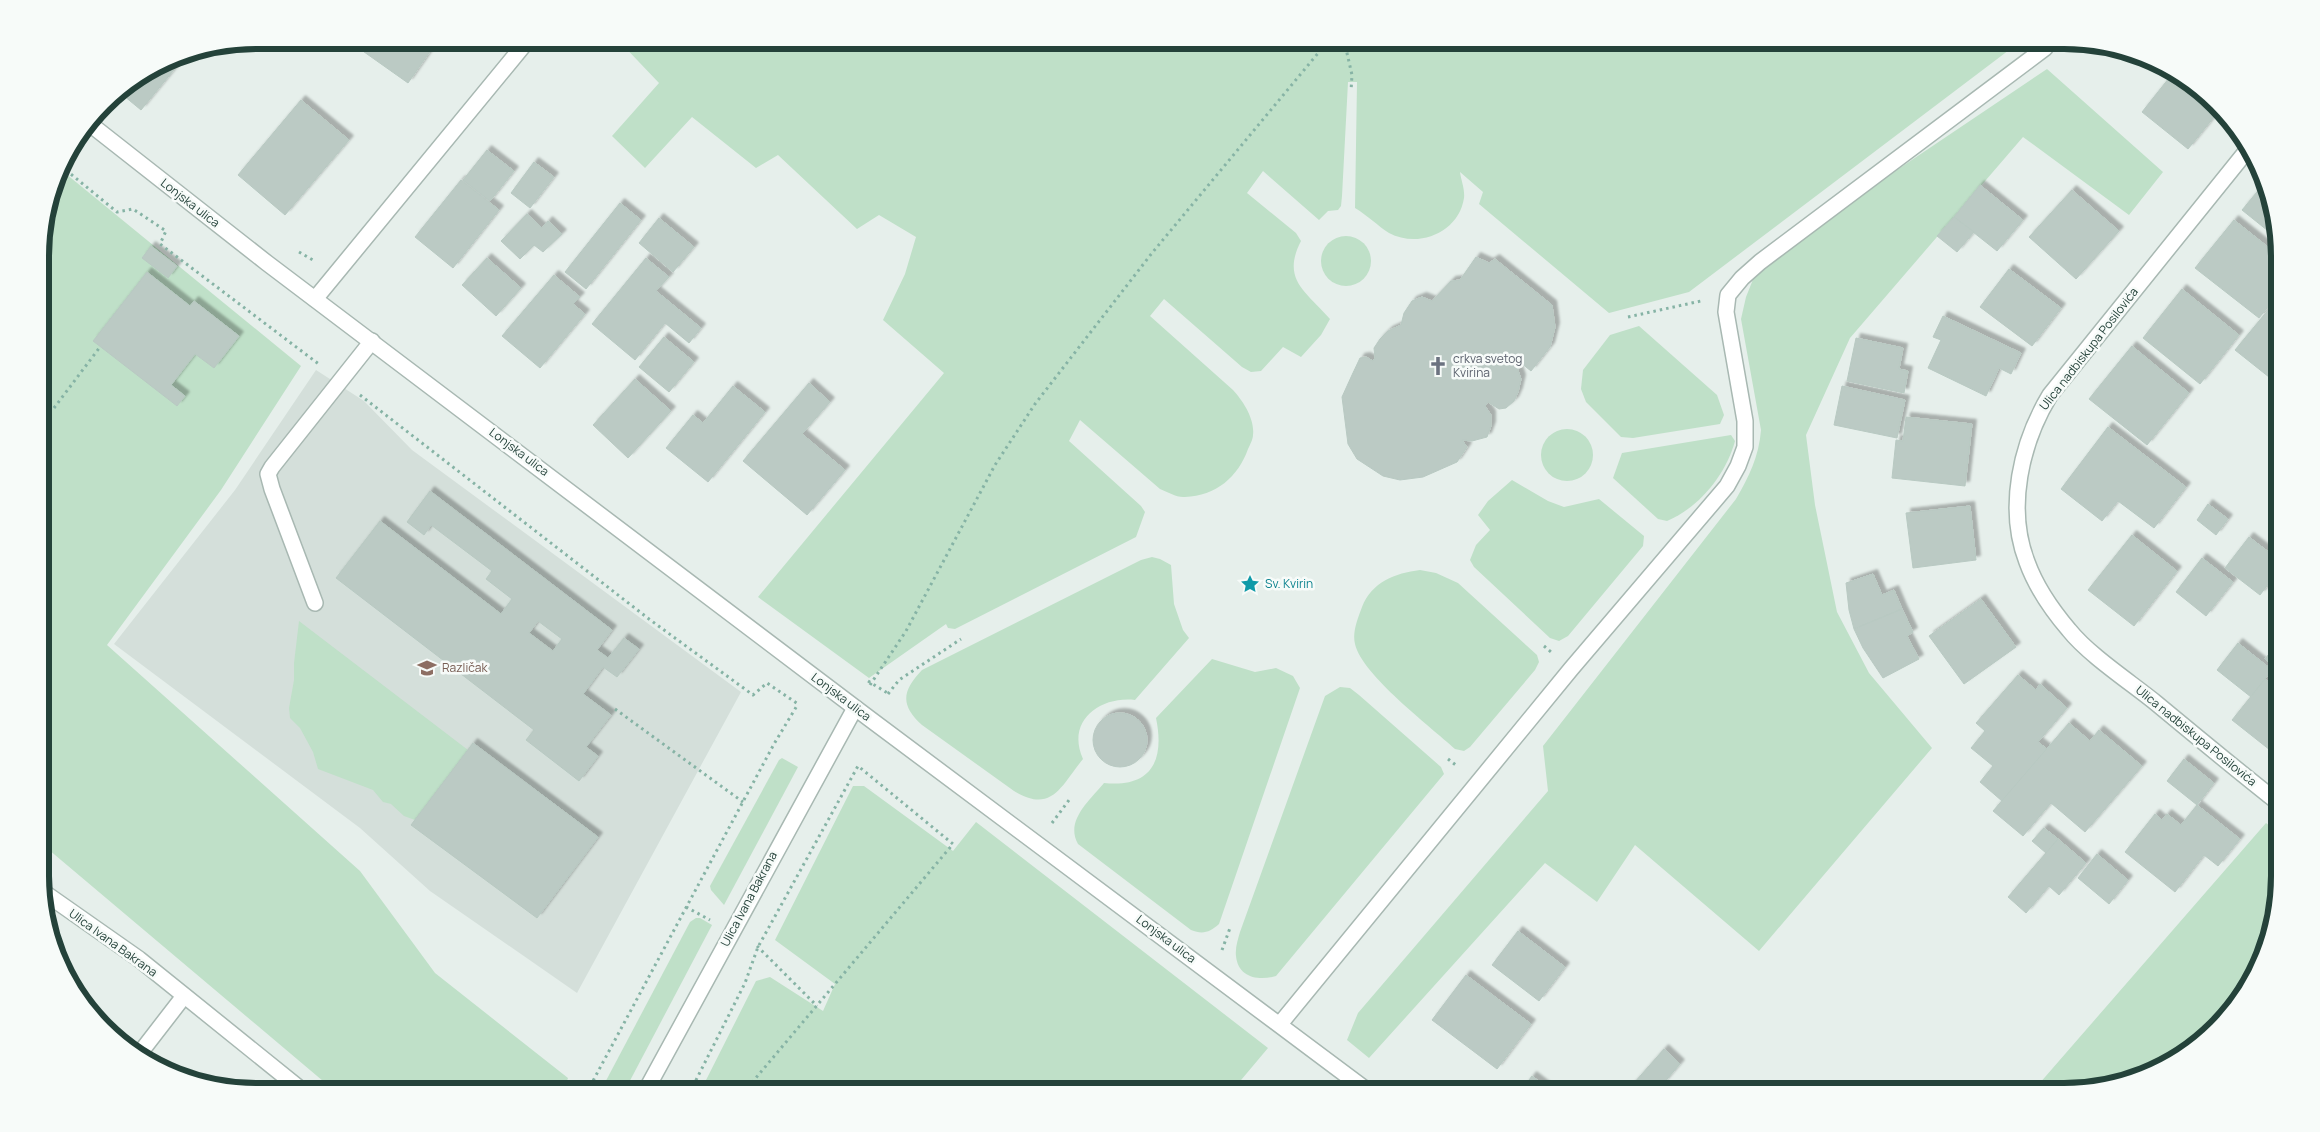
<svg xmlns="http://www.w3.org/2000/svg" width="2320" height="1132" font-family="Manrope,sans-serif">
  <defs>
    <filter id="shadow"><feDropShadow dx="4.5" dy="-4.5" stdDeviation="1" flood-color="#0004"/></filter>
  </defs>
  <rect width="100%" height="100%" fill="#e6efeb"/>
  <polygon fill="#d4dfda" points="316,370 364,401 412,450 741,692 577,993 430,891 360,828 114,644 235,490"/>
  <g fill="#bfe0c8">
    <path d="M618 40H2018L2017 44 1689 292 1609 313 1479 204 1483 192 1460 172C1461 180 1465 189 1464 198 1459 232 1419 249 1389 233 1378 226 1367 215 1355 208L1357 82H1348L1342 196 1341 206 1338 210 1328 211 1319 220 1263 171 1247 193 1296 233 1301 241C1281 280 1306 291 1330 319L1321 335 1301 357 1283 347 1261 371 1251 372 1242 367 1164 299 1150 316 1233 390C1243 401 1255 419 1253 435 1253 439 1250 445 1248 449 1238 477 1216 496 1185 497 1177 498 1168 492 1160 489L1080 420 1069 441 1141 506 1145 512 1136 537 955 629 948 628 946 624 869 678 758 597 944 373 883 320 905 274 916 237 879 215 857 229 778 155 756 168 692 117 645 168 612 136 659 83Z"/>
    <path d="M2047 69 2163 172 2129 215 2023 137 1850 338 1806 435 1815 505 1837 612 1869 673 1932 748 1759 951 1635 845 1597 902 1545 863 1369 1058 1347 1040 1358 1013 1548 791 1543 746 1736 499C1749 477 1759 456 1761 430L1741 319 1746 297 1760 262Z"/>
    <polygon points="60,169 301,366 221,490 107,645 360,871 435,973 568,1078 563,1092 336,1092 42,844 40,241"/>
    <circle cx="1346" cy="261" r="25"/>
    <polygon points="1639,326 1717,395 1724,415 1720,424 1633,438 1621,437 1586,402 1581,389 1583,370 1610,335"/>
    <circle cx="1567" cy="455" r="26"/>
    <path d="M1731 435 1735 441C1726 474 1700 507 1667 521L1658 519 1613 478 1622 453Z"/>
    <polygon points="1512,480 1548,501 1564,507 1599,499 1644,536 1643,546 1568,636 1559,641 1550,638 1474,567 1470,560 1476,545 1490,530 1478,515 1488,501"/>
    <path d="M1152 557 1160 559 1171 565 1174 604 1183 630 1189 638 1135 700C1099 696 1066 722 1083 759 1061 786 1052 814 1014 791L922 725C900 705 902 691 922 670L1141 560Z"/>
    <path d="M1420 570 1436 573 1458 583 1537 655 1539 662 1535 670 1470 747 1464 751 1455 749C1430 726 1362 675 1355 644 1352 632 1358 618 1362 607 1372 582 1395 573 1420 570Z"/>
    <polygon points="299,621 468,750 415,820 404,816 391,804 383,802 373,790 318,769 313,752 300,728 290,718 289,708 294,680 294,663"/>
    <path d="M1212 659 1255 672 1276 668 1293 676 1300 688 1219 924C1210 932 1203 935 1191 930L1078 844C1065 821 1089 801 1104 783 1151 788 1165 761 1156 718Z"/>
    <path d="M1340 687 1350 688 1359 695 1441 767 1444 774 1276 976C1259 981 1238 978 1236 956 1235 948 1238 939 1240 932L1325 696Z"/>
    <polygon points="782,758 798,767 724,905 711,890 710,886 779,760"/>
    <polygon points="853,786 864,786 953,851 976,822 1268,1048 1231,1092 700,1092 756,981 770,977 823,1011 835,984 775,940"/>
    <polygon points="2266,823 2280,834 2280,877 2258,971 2230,1009 2232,1011 2226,1019 2184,1056 2133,1081 2078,1092 2032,1092"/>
    <polygon points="696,918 700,918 712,925 624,1092 600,1092 690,922"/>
  </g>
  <g fill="#bbcac4" stroke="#b8c9c2" fill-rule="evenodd" filter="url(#shadow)">
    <polygon points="352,40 438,40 408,83 350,42"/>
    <polygon points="173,56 177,56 182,60 141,110 118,91"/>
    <polygon points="2173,73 2219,111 2188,149 2142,112"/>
    <polygon points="301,100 349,140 285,215 238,175"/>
    <polygon points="487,150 514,171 490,201 463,180"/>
    <polygon points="534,162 554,177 530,208 511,193"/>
    <polygon points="461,180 499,210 453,268 415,237"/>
    <polygon points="2266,181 2278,228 2278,239 2242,210"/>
    <polygon points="1980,185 2023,220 1997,251 1954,217"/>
    <polygon points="2072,190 2119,231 2076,279 2029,237"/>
    <polygon points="620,203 641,220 586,289 565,272"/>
    <polygon points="527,214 542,228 548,221 562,234 543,252 534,245 520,259 501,241"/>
    <polygon points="1954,217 1974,232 1957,252 1937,236"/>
    <polygon points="659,218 694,247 673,272 639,243"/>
    <polygon points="2234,220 2278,255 2278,294 2259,318 2195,268"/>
    <polygon points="151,246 177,266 168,278 142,258"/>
    <polygon points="1476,257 1489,263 1495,259 1552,305 1555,327 1550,347 1531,371 1521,363 1518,370 1521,379 1518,392 1514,401 1506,408 1499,409 1488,402 1485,406 1491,415 1491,426 1487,437 1472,441 1462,440 1467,447 1457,462 1423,477 1400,480 1383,476 1357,459 1348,444 1342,397 1352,375 1360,358 1366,357 1373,361 1375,358 1374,348 1380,339 1388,331 1401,325 1404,313 1412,301 1422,297 1432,301 1451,281 1460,280"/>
    <polygon points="487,258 521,288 496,316 462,285"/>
    <polygon points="646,258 669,277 656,291 701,328 689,343 665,323 635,360 592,324"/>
    <polygon points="2009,269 2061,308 2032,346 1980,307"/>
    <polygon points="147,272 190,306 194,301 239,336 214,368 195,354 171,385 185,396 177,406 93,341"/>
    <polygon points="554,275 580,297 573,304 585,314 540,368 502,336"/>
    <polygon points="2182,289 2239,335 2200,384 2143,338"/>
    <polygon points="2269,309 2278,317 2279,385 2235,350"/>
    <polygon points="1943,316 2021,353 2011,374 1999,368 1986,396 1928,368 1941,340 1933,337"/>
    <polygon points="664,337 694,362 669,392 639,367"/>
    <polygon points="1856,338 1903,348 1899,369 1908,371 1904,393 1847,381"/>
    <polygon points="2132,346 2189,393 2147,445 2089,399"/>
    <polygon points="635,379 671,411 628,458 593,425"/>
    <polygon points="809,383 830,402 802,434 845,470 807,515 743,461"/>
    <polygon points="733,386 765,412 708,482 666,448 693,415 703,423"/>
    <polygon points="1842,386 1905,400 1897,438 1834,425"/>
    <polygon points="1906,417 1972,424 1965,486 1892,478 1896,440 1903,441"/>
    <polygon points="2108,427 2186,487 2154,528 2118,501 2102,521 2061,489"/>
    <path d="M430 491 612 630 597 650 608 658 624 638 639 649 617 677 603 667 583 694 611 715 586 747 598 756 579 781 526 740 534 730 336 578 380 521 501 614 512 599 486 579 492 571 431 525 424 535 407 522ZM538 621 562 639 553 651 529 633Z"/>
    <polygon points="2208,504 2228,519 2216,535 2197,520"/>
    <polygon points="1970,506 1976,560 1913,568 1906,513"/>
    <polygon points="2132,535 2177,571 2134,626 2088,590"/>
    <polygon points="2249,537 2279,560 2279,584 2272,579 2260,595 2225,568"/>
    <polygon points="2202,558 2233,582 2206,616 2176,592"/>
    <polygon points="1873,574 1882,595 1894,590 1902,609 1854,629 1849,610 1846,583"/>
    <polygon points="1981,599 2016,647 1964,684 1929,636"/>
    <polygon points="1902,609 1913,632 1907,636 1919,659 1883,678 1863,648 1854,629"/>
    <polygon points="2279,641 2279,671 2265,659"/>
    <polygon points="2238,643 2272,670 2251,697 2217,670"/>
    <polygon points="2018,675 2036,690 2040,684 2067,708 2038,742 2047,749 2002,801 1980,782 1993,766 1971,748 1985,731 1976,723"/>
    <polygon points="2265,679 2279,691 2280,748 2275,754 2232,720"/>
    <circle cx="1120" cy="740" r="27"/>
    <polygon points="2069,723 2090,741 2099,730 2142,766 2085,832 2051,803 2023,836 1993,811"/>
    <polygon points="473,743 598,837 537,918 411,825"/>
    <polygon points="2184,759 2214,783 2197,805 2167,781"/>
    <polygon points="2197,805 2240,839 2218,866 2204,855 2175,892 2125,852 2155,814 2162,820 2167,814 2181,825"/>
    <polygon points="2044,828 2058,839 2046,853 2032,841"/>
    <polygon points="2058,839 2086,863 2059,895 2049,886 2026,913 2008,897"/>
    <polygon points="2097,854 2128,880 2109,904 2078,878"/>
    <polygon points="1518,931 1565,967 1539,1001 1492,965"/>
    <polygon points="1466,975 1531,1024 1497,1069 1432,1020"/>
    <polygon points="1664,1049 1680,1064 1656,1092 1626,1092"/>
    <polygon points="1532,1076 1549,1089 1548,1092 1520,1092"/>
  </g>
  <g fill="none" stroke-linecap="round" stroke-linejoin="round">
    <g stroke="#a8b8b2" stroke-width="18">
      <g id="minor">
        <polyline points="90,124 267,263 870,719 1369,1092"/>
        <path d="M2249 148 2050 395C2021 443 2006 508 2027 562 2036 587 2052 610 2069 630 2089 655 2130 682 2156 703 2197 737 2238 771 2280 804"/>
        <polyline points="315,299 528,40"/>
        <polyline points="315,603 272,489 268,474 272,467 372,341"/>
        <polyline points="2269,795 2280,783"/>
        <polyline points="42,891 139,959 304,1092"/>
        <polyline points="1280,1024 1571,669 1727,486 1738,466 1745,447 1745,421 1726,312 1728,295 1742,278 1760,262 2045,48"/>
        <polyline points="140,1053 184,996"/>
        <polyline points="645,1092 855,708"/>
      </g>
    </g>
    <g stroke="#86b3a5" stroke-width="3" stroke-dasharray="2.5 4" stroke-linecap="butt">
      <polyline points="1344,40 1352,75 1351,91"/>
      <polyline points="61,166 117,212 133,209 166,231 160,244 320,365"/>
      <polyline points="299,252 313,260"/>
      <polyline points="1628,317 1701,301"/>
      <polyline points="360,395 649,619 753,695 767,683 798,704"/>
      <polyline points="54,408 100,347"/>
      <polyline points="1544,646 1551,652"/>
      <polyline points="868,681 889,694"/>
      <polyline points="870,685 906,631 995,465 1035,404 1152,253 1329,40"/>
      <polyline points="888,694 899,680 961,639"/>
      <polyline points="615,709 743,802"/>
      <polyline points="1448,759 1457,766"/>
      <polyline points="1052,823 1069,800"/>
      <polyline points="686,907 710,920"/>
      <polyline points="757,946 817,1006"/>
      <polyline points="1222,950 1230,928"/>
      <polyline points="587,1092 774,744 798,704"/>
      <polyline points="690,1092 745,983 758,947 858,766 953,844 744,1092"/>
    </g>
    <use href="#minor" stroke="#fff" stroke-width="15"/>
  </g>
  <defs>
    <g id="church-bare" transform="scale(1.5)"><path d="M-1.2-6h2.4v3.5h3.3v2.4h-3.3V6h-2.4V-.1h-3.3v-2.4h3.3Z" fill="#6b7280" stroke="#f7fbf9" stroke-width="2.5" paint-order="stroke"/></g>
    <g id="sight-bare" transform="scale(1.5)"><path d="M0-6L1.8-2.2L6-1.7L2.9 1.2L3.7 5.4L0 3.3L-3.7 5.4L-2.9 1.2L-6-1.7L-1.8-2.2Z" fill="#0f9aa8" stroke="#f7fbf9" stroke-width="2.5" paint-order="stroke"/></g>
    <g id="school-bare" transform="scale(1.5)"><path d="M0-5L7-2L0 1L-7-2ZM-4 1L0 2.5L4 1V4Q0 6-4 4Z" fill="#8d6e63" stroke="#f7fbf9" stroke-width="2.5" paint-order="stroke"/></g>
  </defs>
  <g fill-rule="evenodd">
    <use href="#church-bare" x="1438" y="366"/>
    <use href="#sight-bare" x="1250" y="584"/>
    <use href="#school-bare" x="427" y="668"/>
  </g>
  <g text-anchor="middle" stroke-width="5" stroke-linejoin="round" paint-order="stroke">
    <g font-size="12" fill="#24423a" stroke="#f7fbf9">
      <text transform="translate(190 203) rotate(38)" y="4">Lonjska ulica</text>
      <text transform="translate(2089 349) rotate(-52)" y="4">Ulica nadbiskupa Posilovića</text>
      <text transform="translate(519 452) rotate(37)" y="4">Lonjska ulica</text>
      <text transform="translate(841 697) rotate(37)" y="4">Lonjska ulica</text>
      <text transform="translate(2196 736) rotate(39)" y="4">Ulica nadbiskupa Posilovića</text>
      <text transform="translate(749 899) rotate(-62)" y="4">Ulica Ivana Bakrana</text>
      <text transform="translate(1166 939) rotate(37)" y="4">Lonjska ulica</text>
      <text transform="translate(113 943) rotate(36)" y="4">Ulica Ivana Bakrana</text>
    </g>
    <g font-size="12" fill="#5b616d" stroke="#f7fbf9" text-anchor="start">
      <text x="1453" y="363">crkva svetog<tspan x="1453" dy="14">Kvirina</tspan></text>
    </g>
    <g font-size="12" fill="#0d838f" stroke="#f7fbf9" text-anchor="start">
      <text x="1265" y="588">Sv. Kvirin</text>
    </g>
    <g font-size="12" fill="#785e54" stroke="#f7fbf9" text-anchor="start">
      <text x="442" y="672">Različak</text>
    </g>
  </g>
  <path d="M0 0H2320V1132H0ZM256 49H2064A207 207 0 0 1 2271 256V876A207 207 0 0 1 2064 1083H256A207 207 0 0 1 49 876V256A207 207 0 0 1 256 49Z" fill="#f7fbf9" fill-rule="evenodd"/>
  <path fill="none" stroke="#24423a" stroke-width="6" d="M256 49H2064A207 207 0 0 1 2271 256V876A207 207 0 0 1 2064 1083H256A207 207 0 0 1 49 876V256A207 207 0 0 1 256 49Z"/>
</svg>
